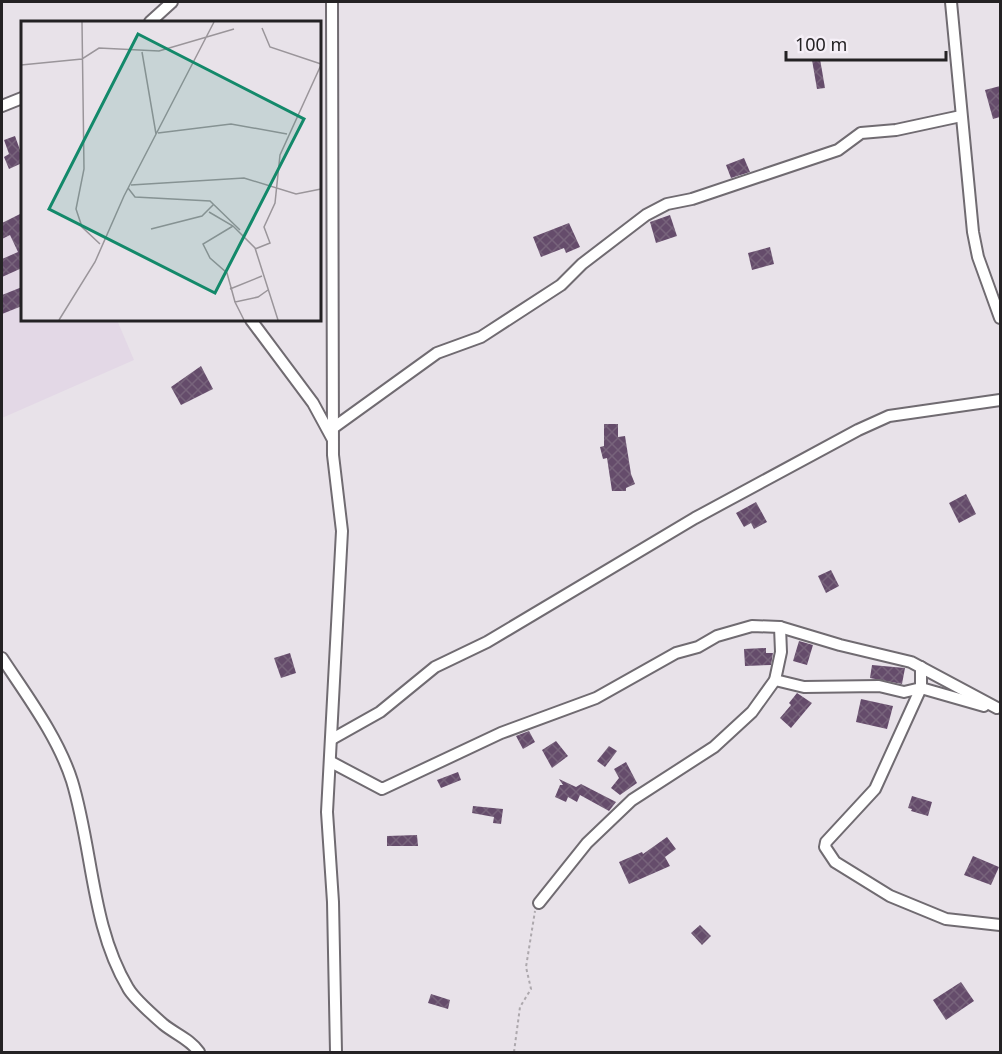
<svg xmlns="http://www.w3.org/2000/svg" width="1002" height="1054" font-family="'Noto Sans',sans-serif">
  <defs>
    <pattern id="building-cross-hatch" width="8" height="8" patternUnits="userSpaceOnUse" patternTransform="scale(1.5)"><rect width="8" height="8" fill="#654c6b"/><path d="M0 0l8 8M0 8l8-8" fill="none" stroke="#77637b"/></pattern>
  </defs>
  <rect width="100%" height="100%" fill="#e8e2e9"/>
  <polygon fill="#e3d8e6" points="22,216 22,320 117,320 134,360 2,418 2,225"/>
  <g fill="url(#building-cross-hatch)">
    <polygon points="820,59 825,88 817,89 812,60"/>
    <polygon points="1000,86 1000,117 993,119 985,90"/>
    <polygon points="15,136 20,150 22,149 22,163 9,169 4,157 9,154 4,140"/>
    <polygon points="744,158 750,172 731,178 726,165"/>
    <polygon points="22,213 22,268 2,277 2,259 18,252 10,235 2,239 2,223"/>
    <polygon points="670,215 677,236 656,243 650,222"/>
    <polygon points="569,223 580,247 566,253 564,248 541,257 533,237"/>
    <polygon points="770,247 774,264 752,270 748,253"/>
    <polygon points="22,287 22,306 2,314 2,295"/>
    <polygon points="201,366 213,389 181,405 171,387"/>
    <polygon points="604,424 618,424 618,437 625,436 631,474 635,484 626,488 626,491 612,491 607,458 603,459 600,447 604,446"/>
    <polygon points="966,494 976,514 959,523 949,503"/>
    <polygon points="756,502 767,522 754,529 751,523 744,527 736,513"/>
    <polygon points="831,570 839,586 826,593 818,576"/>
    <polygon points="799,641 813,645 807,665 793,661"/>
    <polygon points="766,648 766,653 773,653 771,665 745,666 744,649"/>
    <polygon points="290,653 296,673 281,678 274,658"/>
    <polygon points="872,665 905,668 902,684 870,678"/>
    <polygon points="797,693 812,703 791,728 780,718 791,705 789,703"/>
    <polygon points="861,699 893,706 887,729 856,722"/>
    <polygon points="529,731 535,742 523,749 516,736"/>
    <polygon points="556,741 568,756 552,768 542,750"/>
    <polygon points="609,746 617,751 605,767 597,761"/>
    <polygon points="626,762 637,783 620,795 611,788 619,778 614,769"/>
    <polygon points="458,772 461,780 441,788 437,780"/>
    <polygon points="559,779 576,787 581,784 616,802 609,811 580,795 577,802 568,797 566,802 555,797 560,785 563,785"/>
    <polygon points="912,796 932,802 928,816 911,811 912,809 908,808"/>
    <polygon points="473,806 503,809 501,824 493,823 494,817 472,813"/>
    <polygon points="417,835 418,846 387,846 387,836"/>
    <polygon points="667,837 676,849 665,857 670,866 629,884 619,862 642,852 643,854"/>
    <polygon points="973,856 999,867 991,885 964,875"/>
    <polygon points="700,925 711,936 702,945 691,933"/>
    <polygon points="961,982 974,1001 946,1020 933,1000"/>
    <polygon points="431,994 450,1000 448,1009 428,1003"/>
  </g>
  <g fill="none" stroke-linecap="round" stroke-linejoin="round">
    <g stroke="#706b71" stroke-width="14">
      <g id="street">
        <polyline points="332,2 333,455 342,531 327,812 333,902 336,1052"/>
        <polyline points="951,2 973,232 978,257 1000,318"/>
        <polyline points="150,22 172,2"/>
        <polyline points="2,106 22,98"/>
        <polyline points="251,320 313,403 332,438"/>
        <polyline points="333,428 437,353 481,337 561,285 582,264 646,215 667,204 692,199 838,150 861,133 896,130 961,116"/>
        <path d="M2 658C27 696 58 737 72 781 93 850 91 926 128 988 133 997 155 1017 163 1024 175 1034 190 1039 199 1052"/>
        <polyline points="921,667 921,688 875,789 826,842 825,847 835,862 890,896 946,919 1000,925"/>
        <polyline points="775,680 804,687 879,686 904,692 921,688 984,706"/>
        <polyline points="332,739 380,712 435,667 487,642 695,518 858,430 889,416 1000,400"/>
        <polyline points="331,762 382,789 501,733 596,698 676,653 698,647 717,636 752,626 780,627 840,645 911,662 997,708"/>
        <polyline points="539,903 587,843 632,800 714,747 752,712 775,680 781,652 780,627"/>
      </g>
    </g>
    <polyline stroke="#ada8ad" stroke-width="2" stroke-dasharray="3 3" stroke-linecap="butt" points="514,1052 520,1007 531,989 526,967 535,911"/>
    <use href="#street" stroke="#fff" stroke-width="10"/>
  </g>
  <g transform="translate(21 21)">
    <rect width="300" height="300" fill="#e8e2e9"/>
    <path fill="none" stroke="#9a959a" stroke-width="1.5" d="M61 1 63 148 55 188 61 206 79 223M241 7 249 26 300 43M121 31 135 113M0 44 61 38 78 27 138 30 213 8M137 112 210 103 266 113M110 164 223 157 275 173 300 168M107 167 114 176 189 180 219 209M188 191 212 205 234 227 257 299M212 205 182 223 189 237 206 252 214 281M130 208 181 195 193 183M234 228 249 222 243 206 254 182 259 134 300 44M209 268 241 255M38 299 74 241 103 175 193 1M223 299 214 281 237 276 247 269"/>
    <path fill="#13896a" fill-opacity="0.15" stroke="#13896a" stroke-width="3" d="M117 13 283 98 194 272 28 188Z"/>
    <rect width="300" height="300" fill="none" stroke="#242224" stroke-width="3"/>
  </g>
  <rect width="1002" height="1054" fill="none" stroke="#242224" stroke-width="6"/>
  <path d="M786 51v9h160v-9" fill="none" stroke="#242224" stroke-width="3"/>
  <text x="795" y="51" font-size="18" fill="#242224" stroke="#f5eff7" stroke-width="4.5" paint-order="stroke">100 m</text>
</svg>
